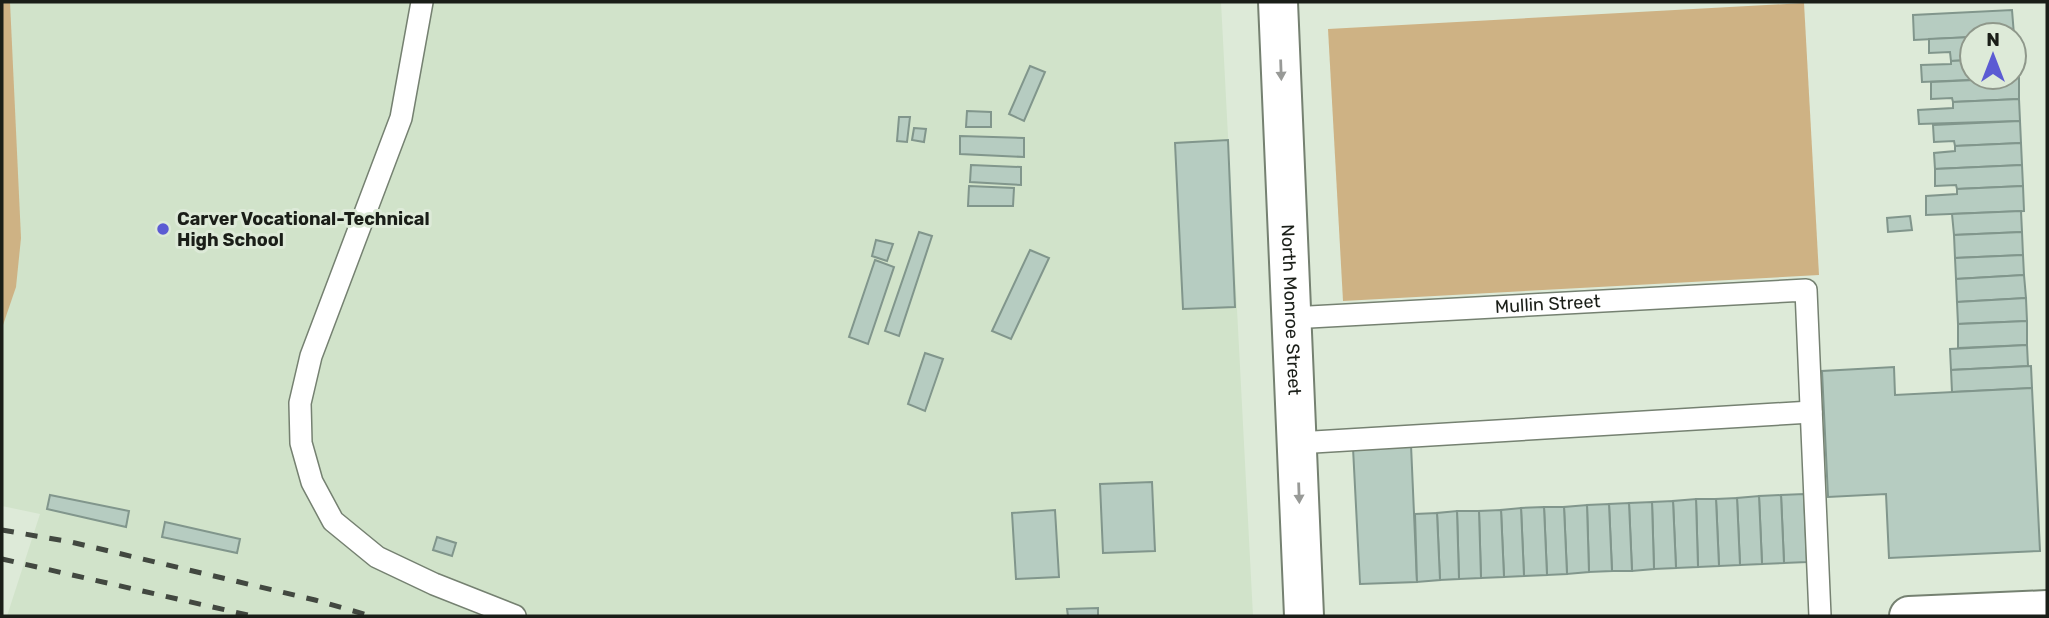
<svg xmlns="http://www.w3.org/2000/svg" width="2049" height="618" font-family="Rubik,sans-serif">
  <rect width="100%" height="100%" fill="#ddead8"/>
  <polygon fill="#d1e3ca" points="2,2 1221,2 1253,616 7,616 40,514 2,506"/>
  <g fill="#ceb284">
    <polygon points="2,2 10,2 21,238 16,287 2,328"/>
    <polygon points="1804,3 1819,275 1343,301 1328,29"/>
  </g>
  <g fill="#b6ccc1" stroke="#81968c" stroke-width="2">
    <polygon points="2012,10 2014,35 1972,35 1972,37 1914,40 1913,15"/>
    <polygon points="1972,37 1972,60 1951,61 1950,52 1929,53 1929,39"/>
    <polygon points="2014,58 2018,58 2019,78 1922,82 1921,65 1951,64 1951,61 1972,60 1972,77 2014,77"/>
    <polygon points="1030,66 1045,72 1024,121 1009,114"/>
    <polygon points="2019,78 2019,99 1953,102 1952,98 1931,99 1931,82"/>
    <polygon points="2019,99 2020,121 1919,124 1918,110 1953,108 1953,102"/>
    <polygon points="967,111 991,112 991,127 966,127"/>
    <polygon points="899,117 910,117 907,142 897,141"/>
    <polygon points="2020,121 2021,143 1955,146 1954,141 1934,142 1933,125"/>
    <polygon points="914,128 926,129 924,142 912,140"/>
    <polygon points="960,136 1024,138 1024,157 960,154"/>
    <polygon points="1228,140 1235,307 1183,309 1175,143"/>
    <polygon points="2021,143 2022,165 1935,169 1934,153 1955,151 1955,146"/>
    <polygon points="971,165 1021,167 1021,185 970,182"/>
    <polygon points="2022,165 2023,186 1957,189 1956,185 1935,186 1935,169"/>
    <polygon points="969,186 1014,188 1013,206 968,206"/>
    <polygon points="2023,186 2024,211 1926,215 1926,196 1957,194 1957,189"/>
    <polygon points="2021,211 2022,232 1954,235 1952,214"/>
    <polygon points="1910,216 1912,230 1888,232 1887,218"/>
    <polygon points="919,232 932,236 899,336 885,331"/>
    <polygon points="2022,232 2023,255 1955,258 1954,235"/>
    <polygon points="876,240 893,244 887,261 872,256"/>
    <polygon points="1030,250 1049,258 1011,339 992,331"/>
    <polygon points="2023,255 2024,275 1956,279 1955,258"/>
    <polygon points="875,260 894,267 868,344 849,337"/>
    <polygon points="2024,275 2026,298 1957,302 1956,279"/>
    <polygon points="2026,298 2027,321 1958,324 1957,302"/>
    <polygon points="2027,321 2027,345 1958,348 1958,324"/>
    <polygon points="2027,345 2028,366 1951,370 1950,349"/>
    <polygon points="925,353 943,359 925,411 908,404"/>
    <polygon points="2031,366 2032,388 1952,392 1951,370"/>
    <polygon points="1894,367 1895,395 2032,388 2040,551 1889,558 1886,494 1828,497 1822,371"/>
    <polygon points="1411,445 1417,582 1360,584 1353,448"/>
    <polygon points="1152,482 1155,551 1103,553 1100,484"/>
    <polygon points="1804,494 1807,562 1784,563 1781,495"/>
    <polygon points="50,495 129,511 126,527 47,509"/>
    <polygon points="1781,495 1784,563 1762,564 1759,496"/>
    <polygon points="1759,496 1762,564 1740,565 1737,498"/>
    <polygon points="1737,498 1740,565 1719,566 1716,499"/>
    <polygon points="1696,499 1716,499 1719,566 1698,567"/>
    <polygon points="1696,499 1698,567 1676,568 1673,501"/>
    <polygon points="1673,501 1676,568 1654,569 1652,502"/>
    <polygon points="1652,502 1654,569 1632,571 1629,503"/>
    <polygon points="1629,503 1632,571 1612,571 1609,504"/>
    <polygon points="1609,504 1612,571 1589,572 1587,505"/>
    <polygon points="1587,505 1589,572 1567,574 1564,507"/>
    <polygon points="1544,507 1564,507 1567,574 1547,575"/>
    <polygon points="1544,507 1547,575 1524,576 1521,508"/>
    <polygon points="1521,508 1524,576 1504,577 1501,510"/>
    <polygon points="1055,510 1059,577 1016,579 1012,513"/>
    <polygon points="1501,510 1504,577 1481,578 1479,511"/>
    <polygon points="1457,511 1479,511 1481,578 1459,579"/>
    <polygon points="1457,511 1459,579 1440,580 1437,513"/>
    <polygon points="1437,513 1440,580 1417,582 1415,514"/>
    <polygon points="165,522 240,539 237,553 162,537"/>
    <polygon points="437,537 456,543 452,556 433,550"/>
    <polygon points="1098,608 1098,616 1068,616 1067,609"/>
  </g>
  <g fill="none" stroke-linecap="round" stroke-linejoin="round">
    <g stroke="#758171" stroke-width="24">
      <g id="lane">
        <polyline points="422,2 401,118 311,356 300,403 301,443 312,482 333,521 377,557 434,584 515,616"/>
        <path id="s1" d="M1291 318 1806 290 1820 616"/>
        <polyline points="1297,443 1811,412"/>
      </g>
    </g>
    <g stroke="#758171" stroke-width="42">
      <polyline id="secondary" points="1909,616 2047,610"/>
    </g>
    <g stroke="#758171" stroke-width="42">
      <g id="primary">
        <path id="s2" d="M1278 2 1304 616"/>
      </g>
    </g>
    <use href="#lane" stroke="#fff" stroke-width="21"/>
    <use href="#secondary" stroke="#fff" stroke-width="38"/>
    <use href="#primary" stroke="#fff" stroke-width="38"/>
    <g stroke="#424840" stroke-width="5" stroke-dasharray="12 12" stroke-linecap="butt">
      <polyline points="2,530 71,542 315,600 371,616"/>
      <polyline points="2,559 252,616"/>
    </g>
  </g>
  <defs><path id="oneway-solid" d="M-6-.8H1V-3.2L6.5 0L1 3.2V.8H-6Z" transform="scale(1.75)"/></defs>
  <g fill="#989a97">
    <use href="#oneway-solid" transform="translate(1281 70) rotate(88)"/>
    <use href="#oneway-solid" transform="translate(1299 493) rotate(88)"/>
  </g>
  <circle fill="#5b5bd3" stroke="#ddead8" stroke-width="2.5" cx="163" cy="229" r="7"/>
  <g text-anchor="middle" stroke-width="6" stroke-linejoin="round" paint-order="stroke">
    <g font-size="18" font-weight="bold" fill="#1a1e18" stroke="#ddead8" text-anchor="start">
      <text x="177" y="225">Carver Vocational-Technical<tspan x="177" dy="21">High School</tspan></text>
    </g>
    <g font-size="18" fill="#1a1e18" stroke="#ddead8">
      <text dy="6" stroke="none"><textPath href="#s1" startOffset="257">Mullin Street</textPath></text>
      <text dy="6" stroke="none"><textPath href="#s2" startOffset="308">North Monroe Street</textPath></text>
    </g>
  </g>
  <rect width="2049" height="618" fill="none" stroke="#1a1e18" stroke-width="7"/>
  <g transform="translate(1993 56)"><circle r="33" fill="#ddead8" stroke="#8f988b" stroke-width="2"/>
  <path d="M0-5L12 26L0 18L-12 26Z" fill="#5b5bd3"/>
  <text y="-10" font-size="19" font-weight="bold" text-anchor="middle" fill="#1a1e18">N</text>
  </g>
</svg>
